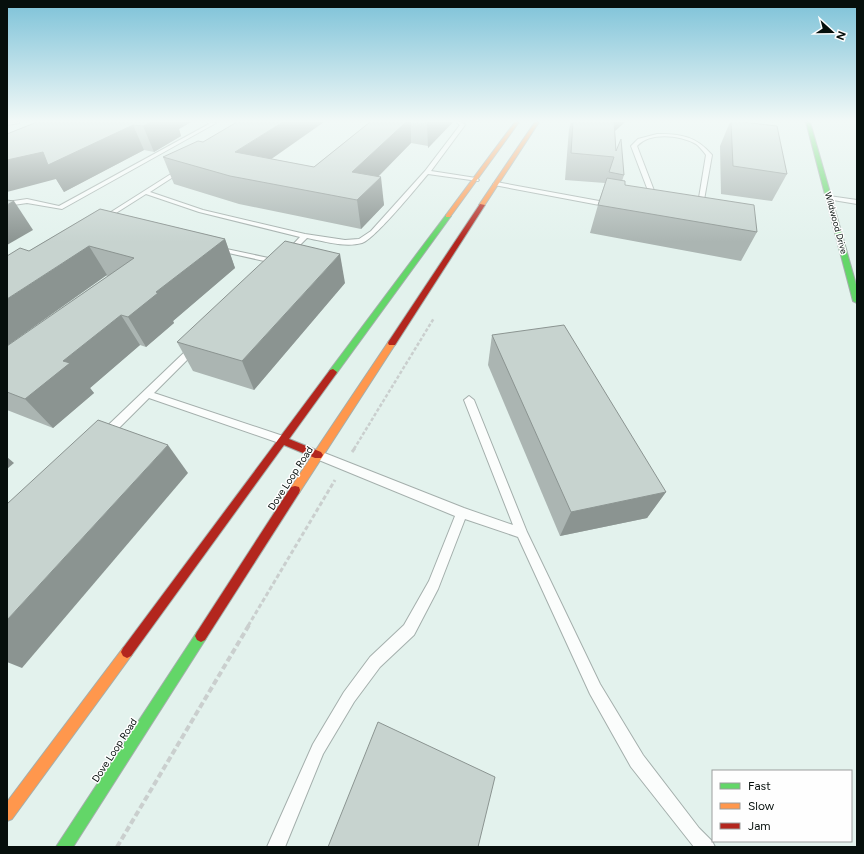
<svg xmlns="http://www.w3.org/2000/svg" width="864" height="854" font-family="Figtree,sans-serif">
  <rect width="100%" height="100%" fill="#e3f2ed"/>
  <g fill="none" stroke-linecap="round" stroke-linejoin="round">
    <g stroke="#a4afac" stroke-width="2">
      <g id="lane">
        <polygon points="19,122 19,123 7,125 7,123"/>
        <polygon points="207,122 216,123 62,209 27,203 7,206 7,202 27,199 59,206 209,124"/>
        <path d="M456 122H462L465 125 431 171 476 178 479 180 478 181 428 174C417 187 375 239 362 243 345 248 323 241 307 238L290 255 288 256 284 254 300 237 199 212 146 194 105 220 100 219 182 167 184 168V170L150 192 203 210 305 234 345 240 359 239 371 231 425 171 460 125Z"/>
        <path d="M657 134C681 134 696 136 712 155L702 211 697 210 706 155C703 151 700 147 696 144 679 135 650 132 637 146L658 201 655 203 652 201 631 146 638 139Z"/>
        <polygon points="496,182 610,203 613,205 610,207 494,185 493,184"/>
        <polygon points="829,196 857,200 857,204 827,199 826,198"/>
        <polygon points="217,247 278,260 282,262 278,264 215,250 215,248"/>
        <polygon points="195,344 199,347 198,349 154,393 286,437 287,440 286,443 282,444 149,398 109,438 101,438 100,435 101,432 192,345"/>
        <polygon points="469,396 474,400 527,532 600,684 643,755 699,828 712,841 715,847 694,847 631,767 590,694 518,537 465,519 438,589 414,635 380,667 354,702 323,754 285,847 267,847 313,744 344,692 370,657 404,625 429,581 455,516 314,458 313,455 314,452 322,452 464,508 513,525 464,400"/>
      </g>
    </g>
    <g stroke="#a4afac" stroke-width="2">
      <g id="fast">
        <polygon points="806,122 810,122 857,288 857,303 853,301"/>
        <polygon points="446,215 451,216 336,374 330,374 329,372 330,370"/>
        <polygon points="201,630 205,632 207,636 205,640 73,847 56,847 197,632"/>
      </g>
    </g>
    <g stroke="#a4afac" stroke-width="2">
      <g id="slow">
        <polygon points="515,122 519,122 450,217 446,217 446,215"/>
        <polygon points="535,122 539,122 484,206 480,206 479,205"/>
        <polygon points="392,340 396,343 299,493 295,494 291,493 290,490 291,487 389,341"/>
        <polygon points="127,646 131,648 133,652 131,656 12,819 7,821 7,802 123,648"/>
      </g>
    </g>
    <g stroke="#a4afac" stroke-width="2">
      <g id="jam">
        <polygon points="480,204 485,205 395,345 389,345 388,343 389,341"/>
        <polygon points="333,369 337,372 336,374 289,439 321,452 323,455 321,458 315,458 284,445 131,656 127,658 123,656 121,652 123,648 330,370"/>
        <polygon points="295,486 299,487 300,490 299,493 205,640 201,642 197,640 195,636 197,632 291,487"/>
      </g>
    </g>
    <polyline stroke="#cacfce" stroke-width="2.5" stroke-dasharray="3.5 2" stroke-linecap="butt" points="354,449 434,318"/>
    <g stroke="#cacfce" stroke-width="3" stroke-dasharray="4.5 2.5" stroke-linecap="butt">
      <polyline points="352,452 355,448"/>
      <polyline points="248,626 335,480"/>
    </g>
    <polyline stroke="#cacfce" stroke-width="4" stroke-dasharray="6 3" stroke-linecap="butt" points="117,847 249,625"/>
    <use href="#lane" fill="#fbfdfc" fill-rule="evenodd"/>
    <use href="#fast" fill="#63d668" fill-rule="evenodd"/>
    <use href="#slow" fill="#ff974d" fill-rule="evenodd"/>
    <use href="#jam" fill="#b3261e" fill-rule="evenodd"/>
  </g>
  <g fill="#abb5b2">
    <polygon points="37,122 191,122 179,129 181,136 154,152 144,150 64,192 56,179"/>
    <polygon points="370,122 453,122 428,148 428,146 411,143 378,177 384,205 361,229 239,204 174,184 163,157 272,159 314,167"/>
    <polygon points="571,122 625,122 615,131 616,151 624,175 622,181 625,185 757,232 741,261 590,233 598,205 605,183 565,180 569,129"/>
    <polygon points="730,122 742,122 787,174 772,201 721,194 720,146"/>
    <polygon points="100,209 225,239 235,268 173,321 174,323 146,347 140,345 90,388 94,393 53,428 7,410 7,346 108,276 29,251"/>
    <polygon points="345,283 254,390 193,371 177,342"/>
    <polygon points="492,335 666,492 647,518 560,536 488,365"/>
  </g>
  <g fill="#8b9491">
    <polygon points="151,122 191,122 179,129 181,136 154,152 143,126"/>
    <polygon points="283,122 324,122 243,179 235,152"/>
    <polygon points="406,122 411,122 411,143 356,199 352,172"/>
    <polygon points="428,122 453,122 428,148 427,123"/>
    <polygon points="611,122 625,122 607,138"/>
    <polygon points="133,125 144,150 64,192 56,179 7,192 7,160"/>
    <polygon points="381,177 384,205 361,229 357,200"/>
    <polygon points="14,201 33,230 7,245 7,205"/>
    <polygon points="225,239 235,268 173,321 174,323 146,347 128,317 156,292"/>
    <polygon points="89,246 107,275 7,346 7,299"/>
    <polygon points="340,254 345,283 254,390 242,361"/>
    <polygon points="121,315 140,345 90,388 94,393 53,428 25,399 63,361"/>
    <polygon points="168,445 188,473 22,668 7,662 7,620"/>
    <polygon points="7,457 14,463 7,469"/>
    <polygon points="666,492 647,518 560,536 571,512"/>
  </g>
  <g fill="#c7d3cf" stroke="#8b9491">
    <polygon points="37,122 151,122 143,126 133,125 48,165 43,152 7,160 7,134"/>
    <polygon points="237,122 283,122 235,152 314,167 370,122 406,122 352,172 381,177 357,200 230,176 163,157 198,141 203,142"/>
    <polygon points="573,122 614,122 616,151 621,139 624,175 609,172 614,157 571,153"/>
    <polygon points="731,122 742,122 777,126 787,174 733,166"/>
    <polygon points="607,178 625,181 625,185 754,205 757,232 598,205"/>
    <polygon points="7,200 14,201 7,205"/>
    <polygon points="100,209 225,239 156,292 158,293 128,317 121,315 63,361 70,363 25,399 7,392 7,346 134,258 89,246 7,299 7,256 20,248 29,251"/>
    <polygon points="285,241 340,254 242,361 177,342"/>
    <polygon points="564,325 666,492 571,512 492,335"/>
    <polygon points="98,420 168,445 7,620 7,504"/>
    <polygon points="378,722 495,777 478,847 328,847"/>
  </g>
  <linearGradient id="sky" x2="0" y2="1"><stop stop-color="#7dc2d8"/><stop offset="0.5" stop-color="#f2f9f7"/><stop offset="1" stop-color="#f2f9f7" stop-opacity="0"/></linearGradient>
  <rect width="864" height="242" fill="url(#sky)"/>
  <g text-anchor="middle" stroke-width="3" stroke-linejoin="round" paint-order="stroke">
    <g font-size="9" fill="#060f0c" stroke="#fefefe">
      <text transform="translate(836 223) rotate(75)" y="3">Wildwood Drive</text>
    </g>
    <g font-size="10" fill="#060f0c" stroke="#fefefe">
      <text transform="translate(290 478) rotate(-57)" y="4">Dove Loop Road</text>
      <text transform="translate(114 750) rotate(-57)" y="4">Dove Loop Road</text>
    </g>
  </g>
  <rect width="864" height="854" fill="none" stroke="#060f0c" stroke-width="16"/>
  <rect x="712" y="770" width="140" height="72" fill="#fefefe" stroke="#9b9e9d"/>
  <rect x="720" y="783" width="20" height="6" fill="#63d668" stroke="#9b9e9d"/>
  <text x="748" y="790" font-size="12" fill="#060f0c">Fast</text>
  <rect x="720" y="803" width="20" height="6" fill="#ff974d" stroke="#9b9e9d"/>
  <text x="748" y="810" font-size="12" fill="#060f0c">Slow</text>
  <rect x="720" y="823" width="20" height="6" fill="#b3261e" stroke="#9b9e9d"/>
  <text x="748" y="830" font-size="12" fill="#060f0c">Jam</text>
  <g transform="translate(832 32) rotate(111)" stroke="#fefefe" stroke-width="3" paint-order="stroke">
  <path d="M0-3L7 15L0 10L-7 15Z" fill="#060f0c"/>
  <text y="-6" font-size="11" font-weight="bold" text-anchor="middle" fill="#060f0c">N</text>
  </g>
</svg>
